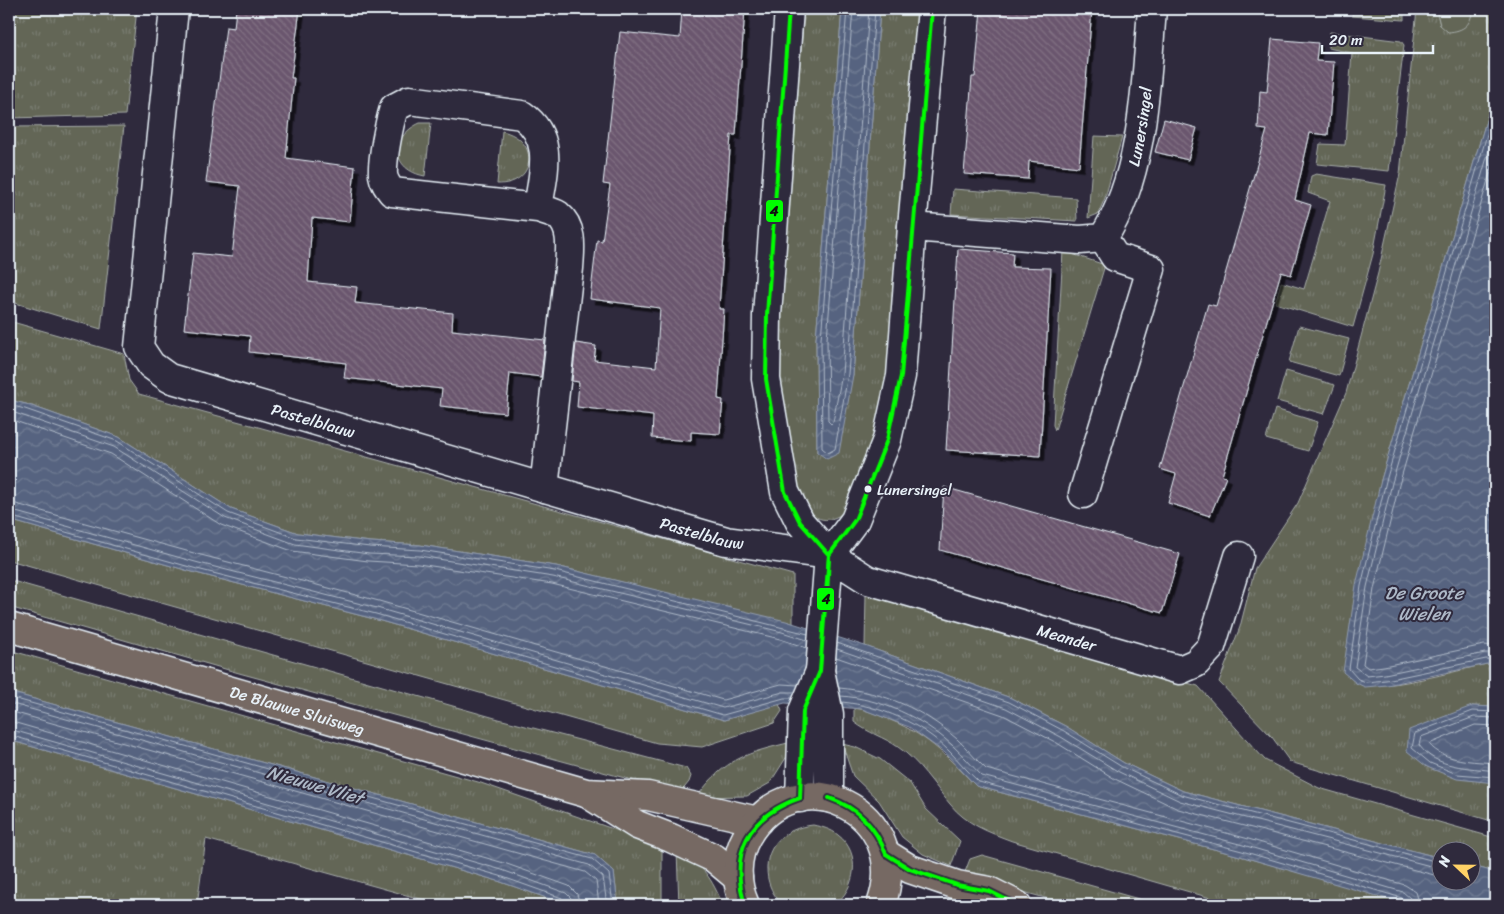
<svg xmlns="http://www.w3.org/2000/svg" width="1504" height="914" font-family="Sriracha,sans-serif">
  <defs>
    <pattern id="grass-tufts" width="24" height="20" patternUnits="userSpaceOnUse" patternTransform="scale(1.25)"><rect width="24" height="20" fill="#636657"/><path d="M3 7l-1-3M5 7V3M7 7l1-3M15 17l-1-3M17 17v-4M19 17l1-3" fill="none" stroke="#797c70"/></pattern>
    <pattern id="water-waves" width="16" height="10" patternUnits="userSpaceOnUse" patternTransform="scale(1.25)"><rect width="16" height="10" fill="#576480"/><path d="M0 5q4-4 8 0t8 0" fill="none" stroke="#6f7b93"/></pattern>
    <pattern id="building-back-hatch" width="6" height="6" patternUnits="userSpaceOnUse" patternTransform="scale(1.25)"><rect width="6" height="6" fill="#6b576e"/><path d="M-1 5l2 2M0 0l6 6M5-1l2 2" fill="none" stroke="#807083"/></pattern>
    <filter id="shadow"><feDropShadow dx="4.5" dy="4.5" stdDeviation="0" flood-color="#0009"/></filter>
  </defs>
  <rect width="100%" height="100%" fill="#2f2a3d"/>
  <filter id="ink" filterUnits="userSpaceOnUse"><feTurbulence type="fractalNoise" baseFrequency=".02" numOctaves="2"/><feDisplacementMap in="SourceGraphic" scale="10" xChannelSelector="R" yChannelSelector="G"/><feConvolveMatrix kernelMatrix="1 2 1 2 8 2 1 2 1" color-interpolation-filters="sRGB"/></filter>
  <g filter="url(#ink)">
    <g fill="url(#grass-tufts)" stroke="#a6aca8">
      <polygon points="9,9 137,9 125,115 9,118"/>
      <path d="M804 9H842L816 339 817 452 853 375 880 9H921L902 238 883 415 846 511C825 527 812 519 798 499L780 387V332Z"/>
      <polygon points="1353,9 1404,9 1404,20 1352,16"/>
      <path d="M1417 9H1436L1440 25 1472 16V9H1495V90L1381 480 1356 683C1381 693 1458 670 1487 664L1495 665V707L1472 706 1492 781 1495 783V822L1290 762 1272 737 1219 682 1240 627 1255 568 1298 503 1346 393 1378 273 1400 174Z"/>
      <polygon points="1330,32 1401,41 1404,45 1389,171 1317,164 1320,144 1345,145 1352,53 1328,48"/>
      <path d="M420 123H431L425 176C391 170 389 137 420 123Z"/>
      <polygon points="124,126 101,329 9,301 9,127"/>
      <path d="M502 131C541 140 536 185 497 184Z"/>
      <polygon points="1094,136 1122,137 1105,198 1098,214 1088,218"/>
      <polygon points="1316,174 1386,185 1373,254 1353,327 1275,303 1281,282 1304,289 1330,201 1308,193 1311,176"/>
      <polygon points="953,189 1076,198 1077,221 951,214"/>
      <polygon points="1063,251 1105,265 1055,430 1053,425"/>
      <polygon points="9,321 124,354 129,380 139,394 793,575 793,624 556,566 420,545 371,542 298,533 231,509 119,437 26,404 9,400"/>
      <polygon points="1299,326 1349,339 1339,376 1289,362"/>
      <polygon points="1286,371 1335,385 1324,414 1277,401"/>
      <polygon points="1275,409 1318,422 1308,451 1266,439"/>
      <polygon points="9,520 196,573 374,619 724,720 779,704 782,711 774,723 702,747 657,743 9,560"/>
      <polygon points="9,580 495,718 686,768 691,776 689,782 680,793 239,673 9,607"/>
      <polygon points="866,594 1198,686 1265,760 1319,788 1495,838 1495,872 1472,866 1472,852 1442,852 1441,858 1183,791 1124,763 1067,727 1011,698 865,646"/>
      <polygon points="9,650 478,782 662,846 662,905 618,905 614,872 595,855 9,692"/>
      <path d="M854 708C864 709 873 713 883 717 925 733 945 754 976 786L1240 856 1413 905H1235L1012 841C988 832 966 824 950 804 933 784 920 762 898 747 884 737 868 733 854 722Z"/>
      <polygon points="9,740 498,881 567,905 442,905 206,839 197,905 9,905"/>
      <path d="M792 742 791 750 770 783 747 796 697 797C725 758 747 753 792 742Z"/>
      <polygon points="842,744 855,747 880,759 910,783 926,809 960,841 951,866 923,854 902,837 879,801 853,776"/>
      <path d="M813 825C822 827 831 829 838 835 862 853 856 889 834 905 823 905 792 909 784 904 775 899 770 888 768 879 762 848 783 828 813 825Z"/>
      <path d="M677 851C704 865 711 878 723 905H679Z"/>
      <polygon points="982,855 1160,905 1071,905 1005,887 965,872 970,859"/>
    </g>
    <path fill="#636657" stroke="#a6aca8" d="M1436 9H1472C1472 25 1463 31 1448 32L1440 25Z"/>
    <g fill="url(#water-waves)" stroke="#919cb0">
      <polygon points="842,9 880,9 853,375 839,453 827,459 817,452 816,339"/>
      <polygon points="1495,90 1495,665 1487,664 1387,685 1365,687 1356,683 1343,672 1356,585 1381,480"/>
      <polygon points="9,400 26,404 119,437 231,509 298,533 371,542 420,545 556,566 786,621 865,646 1011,698 1067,727 1124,763 1183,791 1441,858 1442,882 1472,882 1472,866 1495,872 1495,905 1408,905 1240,856 976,786 945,753 909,727 862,709 785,703 724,720 374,619 196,573 9,520"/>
      <polygon points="9,692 595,855 614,872 618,905 567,905 498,881 9,740"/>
      <polygon points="1472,706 1495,707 1495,783 1457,779 1427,767 1407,751 1409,730"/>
    </g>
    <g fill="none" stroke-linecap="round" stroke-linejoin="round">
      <g stroke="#aeb9c8" stroke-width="1">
        <polyline points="847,9 821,339 822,448 828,453 835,449 848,374 875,9"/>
        <polyline points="853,9 827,339 828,421 831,424 833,422 842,374 869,9"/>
        <polyline points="1495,107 1386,481 1361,586 1349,669 1358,679 1366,682 1386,680 1486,659 1495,660"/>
        <polyline points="1495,130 1392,483 1367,587 1355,667 1367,676 1385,674 1485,653 1495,653"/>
        <polyline points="1495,156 1399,485 1374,589 1363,664 1368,668 1384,666 1484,645 1495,646"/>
        <polyline points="9,405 25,409 117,441 228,513 296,538 370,547 420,550 555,571 808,634"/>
        <polyline points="9,411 114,447 225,518 295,544 369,554 419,556 553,577 782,632 807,640"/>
        <polyline points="9,419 111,454 221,525 292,551 368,561 418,564 552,584 780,639 807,648"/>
        <polyline points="9,502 201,555 379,601 723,700 781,684 798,685"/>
        <polyline points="9,510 199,563 377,608 723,708 783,692 795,692"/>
        <polyline points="9,516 197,569 376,614 723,715 784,698 792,698"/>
        <polyline points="837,643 1009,702 1064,731 1122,767 1182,795 1442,863"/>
        <polyline points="837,649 1006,708 1061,737 1119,772 1180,801 1442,869"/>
        <polyline points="836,657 1003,715 1057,743 1115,779 1178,809 1442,877"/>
        <path d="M839 688C885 692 922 709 957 739 967 748 976 760 986 769L1245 838 1405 885 1416 892 1420 905"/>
        <path d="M841 696C882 699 921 717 952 745 963 755 972 766 982 776L1243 845 1403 892 1410 898 1412 905"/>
        <polyline points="9,697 592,859 609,874 613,905"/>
        <path d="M842 702C881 706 921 723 949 751 959 761 968 772 979 782L1242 851 1402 898 1406 905"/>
        <polyline points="9,703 589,865 603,877 607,905"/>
        <polyline points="9,711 585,872 596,881 599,905"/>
        <polyline points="1495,712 1473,711 1415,733 1412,748 1430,763 1457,774 1495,777"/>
        <path d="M1495 718 1474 717 1421 737 1419 745C1436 769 1469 767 1495 771"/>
        <polyline points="9,721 504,863 569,886 577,894 580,905"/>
        <path d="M1495 726 1475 725 1429 744C1444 762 1474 761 1495 763"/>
        <polyline points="9,729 502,870 566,893 571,898 572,905"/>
        <polyline points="9,735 500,876 562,898 566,905"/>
      </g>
    </g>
    <g fill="url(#building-back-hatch)" stroke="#e8f1f8" filter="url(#shadow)">
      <polygon points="236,9 300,9 291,78 294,78 286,158 355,167 350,222 312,218 308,282 357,287 355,303 453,313 452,330 545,340 541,377 510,373 506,413 440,406 442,389 344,378 346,363 249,352 250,336 184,329 193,253 232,257 240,186 206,182 226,27 234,28"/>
      <polygon points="682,9 745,9 736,135 731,135 719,309 724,309 718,399 723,400 720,434 691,432 691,441 652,438 653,416 577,407 579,382 572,381 576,343 596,346 594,360 656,367 660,308 590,299 597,240 602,241 610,185 603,184 620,32 680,38"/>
      <polygon points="981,9 1092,9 1079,167 1029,161 1028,179 964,174 972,77 975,77"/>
      <polygon points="1272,39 1318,43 1316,61 1334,62 1328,135 1310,133 1295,200 1311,205 1291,275 1281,272 1222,476 1226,477 1210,516 1168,503 1176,474 1160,469 1208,304 1216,306 1267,130 1258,129 1260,91 1267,92"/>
      <polygon points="1164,119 1197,128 1188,160 1155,152"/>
      <polygon points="958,249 1013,253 1012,267 1051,268 1040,456 946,450"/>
      <polygon points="944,487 1180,554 1162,613 940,550"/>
    </g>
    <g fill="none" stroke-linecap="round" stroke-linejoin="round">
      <g stroke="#e8f1f8" stroke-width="31">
        <g id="minor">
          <path id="s1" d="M174 9 139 347 151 365 169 378 726 541 829 555"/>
          <path id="s2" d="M789 9 767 315 766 379 785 492 800 522 829 555 868 580 1180 670 1196 663 1211 647 1239 556"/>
          <path d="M538 208C543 174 555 138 522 115L409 100 394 108C389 124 382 159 383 175 384 182 388 187 392 192L538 208C544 210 553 212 558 215 574 228 570 251 569 268L544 488"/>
          <path id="s3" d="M912 227 1080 240 1103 238C1144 175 1146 82 1152 9"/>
          <polyline points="1083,494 1151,269 1115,257 1103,238"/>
          <polyline points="800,798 803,711 820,671"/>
          <polyline points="829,798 829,714 820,671 829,555 855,520 887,440 901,376 912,227 932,9"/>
        </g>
      </g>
      <g stroke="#e8f1f8" stroke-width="31">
        <g id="major">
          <path id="s4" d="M9 627 586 793 648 796 758 821"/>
          <polyline points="588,794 637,825 671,838 714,858 738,878"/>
          <polyline points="886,854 910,869 957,885 989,891 1017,905"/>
          <path d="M745 905C735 883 735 857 747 836 795 754 915 810 881 905"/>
        </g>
      </g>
      <use href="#minor" stroke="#2f2a3d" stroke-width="28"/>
      <use href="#major" stroke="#766964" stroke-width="28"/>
      <g stroke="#2f2a3d" stroke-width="8">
        <g id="bus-1">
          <polyline points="789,9 767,315 766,379 785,492 800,522 829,555 820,671 803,711 800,798"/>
          <polyline points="827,597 829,555 855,520 887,440 901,376 932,9"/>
          <path d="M829 798C858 808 875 826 886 854"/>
          <polyline points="886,854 910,869 957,885 989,891 1017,905"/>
          <path d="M745 905C729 852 748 816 800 798"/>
        </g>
      </g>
      <use href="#bus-1" stroke="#0f0" stroke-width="4"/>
    </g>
  </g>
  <circle fill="#e8f1f8" stroke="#2f2a3d" stroke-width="2" cx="868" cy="489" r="4.5"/>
  <g text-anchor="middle" stroke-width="4" stroke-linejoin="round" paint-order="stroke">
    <g font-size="15" fill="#e8f1f8" stroke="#2f2a3d" text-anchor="start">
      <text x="877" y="495">Lunersingel</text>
    </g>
    <g font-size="16" fill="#e8f1f8" stroke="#2f2a3d">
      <text dy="6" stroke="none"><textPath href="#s3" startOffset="310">Lunersingel</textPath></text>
      <text dy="6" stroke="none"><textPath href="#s1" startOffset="534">Pastelblauw</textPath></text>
      <text dy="6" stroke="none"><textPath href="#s1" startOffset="939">Pastelblauw</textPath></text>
      <text dy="6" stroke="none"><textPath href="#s2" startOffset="816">Meander</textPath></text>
      <text dy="6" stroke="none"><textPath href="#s4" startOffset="300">De Blauwe Sluisweg</textPath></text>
    </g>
    <g font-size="18" font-style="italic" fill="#aeb9c8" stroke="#2f2a3d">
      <text x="1424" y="599">De Groote<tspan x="1424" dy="21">Wielen</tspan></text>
      <text transform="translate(315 785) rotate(16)" y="6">Nieuwe Vliet</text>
    </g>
  </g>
  <g stroke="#2f2a3d" stroke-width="2">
    <rect x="765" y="199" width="19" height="24" rx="5" fill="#0f0"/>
    <rect x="816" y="587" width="19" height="24" rx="5" fill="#0f0"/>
  </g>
  <g font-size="14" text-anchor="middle" font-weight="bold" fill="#111">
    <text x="774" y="216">4</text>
    <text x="826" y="604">4</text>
  </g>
  <rect width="1504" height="914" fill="none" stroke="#2f2a3d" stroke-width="30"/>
  <rect x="15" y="15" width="1474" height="884" fill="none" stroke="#e8f1f8" stroke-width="2" filter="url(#ink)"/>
  <g transform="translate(1456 866) rotate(292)"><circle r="24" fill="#2f2a3d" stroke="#797a88"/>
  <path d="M0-4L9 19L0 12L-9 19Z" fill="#ffd166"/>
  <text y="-8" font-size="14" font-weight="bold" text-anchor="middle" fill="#e8f1f8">N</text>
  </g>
  <path d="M1322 45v8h111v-8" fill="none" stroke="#e8f1f8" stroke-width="2.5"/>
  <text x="1329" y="45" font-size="15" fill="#e8f1f8" stroke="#2f2a3d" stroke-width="4" paint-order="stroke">20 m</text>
</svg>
